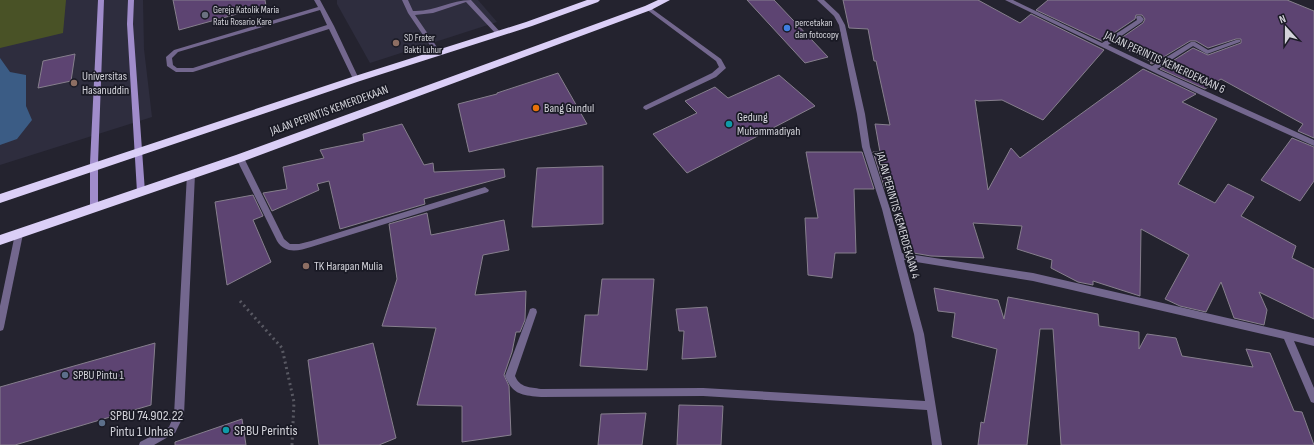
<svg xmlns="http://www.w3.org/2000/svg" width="1314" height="445" font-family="'Sofia Sans Condensed',sans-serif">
  <rect width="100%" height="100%" fill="#24232f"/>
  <g fill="#2e2d3e">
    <polygon points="0,0 143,0 144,49 152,117 0,165"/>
    <polygon points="337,0 478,0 497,22 370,63 337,4"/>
  </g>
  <polygon fill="#495226" points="0,0 66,0 63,33 0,48"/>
  <polygon fill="#3b5c85" points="0,58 10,72 26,75 26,106 32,120 17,139 0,145"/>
  <g fill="#5d4472" stroke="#867f8d">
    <polygon points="173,0 265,0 266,6 179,30"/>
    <polygon points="747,0 774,0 828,57 805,63"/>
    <polygon points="843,0 978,0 1020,23 1031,14 1104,50 1043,120 1002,100 979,101 975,100 988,190 1011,148 1020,158 1143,69 1196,94 1182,102 1217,119 1178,184 1215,203 1228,184 1254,197 1241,216 1296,246 1292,258 1314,269 1314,319 1259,292 1267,310 1264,325 1234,318 1221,282 1206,312 1180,306 1165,299 1189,255 1141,229 1140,296 1093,281 1093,285 1078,282 1051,268 1052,260 1017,249 1022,226 973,223 984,258 931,256 908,252 891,189 885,189 873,152 880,152 875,124 890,125 876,61 874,61 868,29 849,28"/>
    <polygon points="1048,0 1287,0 1314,11 1314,138 1298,131 1303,124 1221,79 1205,89 1160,69 1193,48 1208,55 1241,43 1241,39 1236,39 1208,48 1196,41 1190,41 1152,64 1150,63 1152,62 1114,43 1143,23 1145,19 1142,15 1136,15 1135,19 1102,41 1036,10"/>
    <polygon points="75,54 71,81 38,88 43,61"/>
    <polygon points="558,73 587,124 469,152 458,104 497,94 497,93"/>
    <polygon points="779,75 815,106 687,173 653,134 697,113 685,101 715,87 728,98"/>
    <polygon points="402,124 424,165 433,163 434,172 504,169 505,177 424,199 425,204 340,229 329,181 317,184 319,190 272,211 263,193 287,189 283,167 324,158 320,150 364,141 363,134"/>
    <polygon points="1292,138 1314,147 1314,181 1300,201 1261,180"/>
    <polygon points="806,152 862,152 874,189 854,189 856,253 835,253 832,278 808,275 805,218 818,218"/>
    <polygon points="603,166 603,224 532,227 537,168"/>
    <polygon points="253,195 263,216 253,220 271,262 227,285 215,202"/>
    <polygon points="427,213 431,235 504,220 509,250 483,255 475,295 526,291 525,320 520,332 516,332 512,352 504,375 509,386 511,435 462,442 462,406 417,405 436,328 382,326 397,279 389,224"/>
    <polygon points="602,279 654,279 647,370 580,366 585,315 598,315"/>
    <polygon points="934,288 998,300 1004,319 1008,297 1098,314 1099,326 1139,332 1139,349 1147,334 1176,338 1182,356 1253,367 1246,349 1270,353 1294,411 1302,412 1314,445 1061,445 1053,329 1040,329 1027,445 978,445 981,422 984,423 997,349 952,337 955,313 938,311"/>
    <polygon points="707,307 716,357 682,359 684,331 679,331 676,309"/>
    <polygon points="155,343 151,405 15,445 0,445 0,387"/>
    <polygon points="373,343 396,438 379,445 319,445 308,360"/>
    <polygon points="679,405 723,406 721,445 677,445"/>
    <polygon points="646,413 642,445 598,445 601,414"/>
    <polygon points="242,419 246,445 175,445 175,442"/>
  </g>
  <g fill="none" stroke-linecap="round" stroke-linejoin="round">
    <polyline stroke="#595963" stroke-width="3" stroke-dasharray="2 3.5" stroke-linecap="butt" points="240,301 282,348 294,402 292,445"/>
    <g fill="#73678e" fill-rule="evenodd">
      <path d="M314 0H320L334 26 359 79 358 81H354L353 79 329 29 193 72H176L167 66 166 57 174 50 318 7ZM320 10 327 25 193 68H177L173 65 172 58 178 52Z"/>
      <path d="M402 0H408L413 11C435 12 450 0 471 0L502 34 501 35H497L466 2 433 13 415 15 441 53 440 54H436L408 13Z"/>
      <polygon points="648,6 721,59 726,68 716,77 646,110 643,108 644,106 712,73 719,67 716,61 646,9 645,8"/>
      <polygon points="191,171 195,174 184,415 175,433 154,445 139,445 140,442 169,427 174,415 187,174"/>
      <polygon points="19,231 22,232 23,234 4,327 3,330 0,331 0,306 15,234 16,232"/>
    </g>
    <g fill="#73678e" fill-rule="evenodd">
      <path d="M817 0H824L839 14 845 25 865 114 870 147 890 209 902 253 1033 273 1314 338V346L1294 341 1314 388V403L1311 402 1284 339 1033 281 904 260 924 334 942 445H932L927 410 703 396 541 397C522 395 513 395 505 376L529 312 530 309 533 308 536 309 537 312 515 376C520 388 530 387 541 389L703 388 925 401 914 334 882 209 862 147 857 114 839 25 834 16Z"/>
      <polygon points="1005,0 1013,0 1102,43 1137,20 1136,17 1137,16 1141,16 1144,19 1142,22 1108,45 1152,66 1191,42 1195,42 1208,50 1236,40 1240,40 1240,42 1207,54 1193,46 1157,69 1314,140 1314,146 1201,95"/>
      <path d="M240 155 244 158 284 239 290 244H299L311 241 485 187 489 190 488 192 311 247C298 251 285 254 277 241L236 158Z"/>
    </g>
    <g fill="#a08ccb" fill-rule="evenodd">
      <polygon points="98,0 104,0 98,163 98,208 94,211 90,208 90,163"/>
      <polygon points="128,0 134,0 133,24 145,192 141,195 137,192 127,24"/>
    </g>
    <g fill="#dbcff7" fill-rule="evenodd">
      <polygon points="587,0 600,0 598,2 532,26 360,81 0,203 0,194 352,77 526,22"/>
      <polygon points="658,0 670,0 651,10 244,161 0,245 0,235 236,155 645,6"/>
    </g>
  </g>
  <circle fill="#6b7280" stroke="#1a1a25" stroke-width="1.5" cx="205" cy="15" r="4"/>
  <circle fill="#3f7fe0" stroke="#1a1a25" stroke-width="1.5" cx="787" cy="28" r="4"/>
  <g fill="#8d6e63" stroke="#1a1a25" stroke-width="1.5">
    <circle cx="396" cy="43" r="4"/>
    <circle cx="74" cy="83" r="4"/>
    <circle cx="306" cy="266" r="4"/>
  </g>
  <circle fill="#e8710a" stroke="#1a1a25" stroke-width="1.5" cx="536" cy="108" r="4"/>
  <g fill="#0f9aa8" stroke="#1a1a25" stroke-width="1.5">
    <circle cx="729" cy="124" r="4"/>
    <circle cx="226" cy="430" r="4"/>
  </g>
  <g fill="#5c6f8a" stroke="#1a1a25" stroke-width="1.5">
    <circle cx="65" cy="375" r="4"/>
    <circle cx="102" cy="423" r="4"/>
  </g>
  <g text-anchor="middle" stroke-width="3.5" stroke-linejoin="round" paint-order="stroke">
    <g font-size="10" fill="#d3d3da" stroke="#1a1a25" text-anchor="start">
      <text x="213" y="13">Gereja Katolik Maria<tspan x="213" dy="12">Ratu Rosario Kare</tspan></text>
      <text x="795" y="26">percetakan<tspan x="795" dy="12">dan fotocopy</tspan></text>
      <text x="404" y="41">SD Frater<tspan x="404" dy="12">Bakti Luhur</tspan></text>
    </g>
    <g font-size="12" fill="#d3d3da" stroke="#1a1a25">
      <text transform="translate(1165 62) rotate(25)" y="4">JALAN PERINTIS KEMERDEKAAN 6</text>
      <text transform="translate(329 110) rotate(-20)" y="4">JALAN PERINTIS KEMERDEKAAN</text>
      <text transform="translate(898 215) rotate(74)" y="4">JALAN PERINTIS KEMERDEKAAN 4</text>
    </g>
    <g font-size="12" fill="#d3d3da" stroke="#1a1a25" text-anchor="start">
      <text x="82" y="80">Universitas<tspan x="82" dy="14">Hasanuddin</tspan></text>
      <text x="544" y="112">Bang Gundul</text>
      <text x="737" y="121">Gedung<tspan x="737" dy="14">Muhammadiyah</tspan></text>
      <text x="314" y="270">TK Harapan Mulia</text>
      <text x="73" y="379">SPBU Pintu 1</text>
    </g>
    <g font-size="14" fill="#d3d3da" stroke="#1a1a25" text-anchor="start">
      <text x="110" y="420">SPBU 74.902.22<tspan x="110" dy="16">Pintu 1 Unhas</tspan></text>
      <text x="234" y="435">SPBU Perintis</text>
    </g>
  </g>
  <g transform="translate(1286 28) rotate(339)" stroke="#1a1a25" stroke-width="3" paint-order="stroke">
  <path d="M0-3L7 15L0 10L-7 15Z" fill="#d3d3da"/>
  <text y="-6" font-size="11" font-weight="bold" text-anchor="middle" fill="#d3d3da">N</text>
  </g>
</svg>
